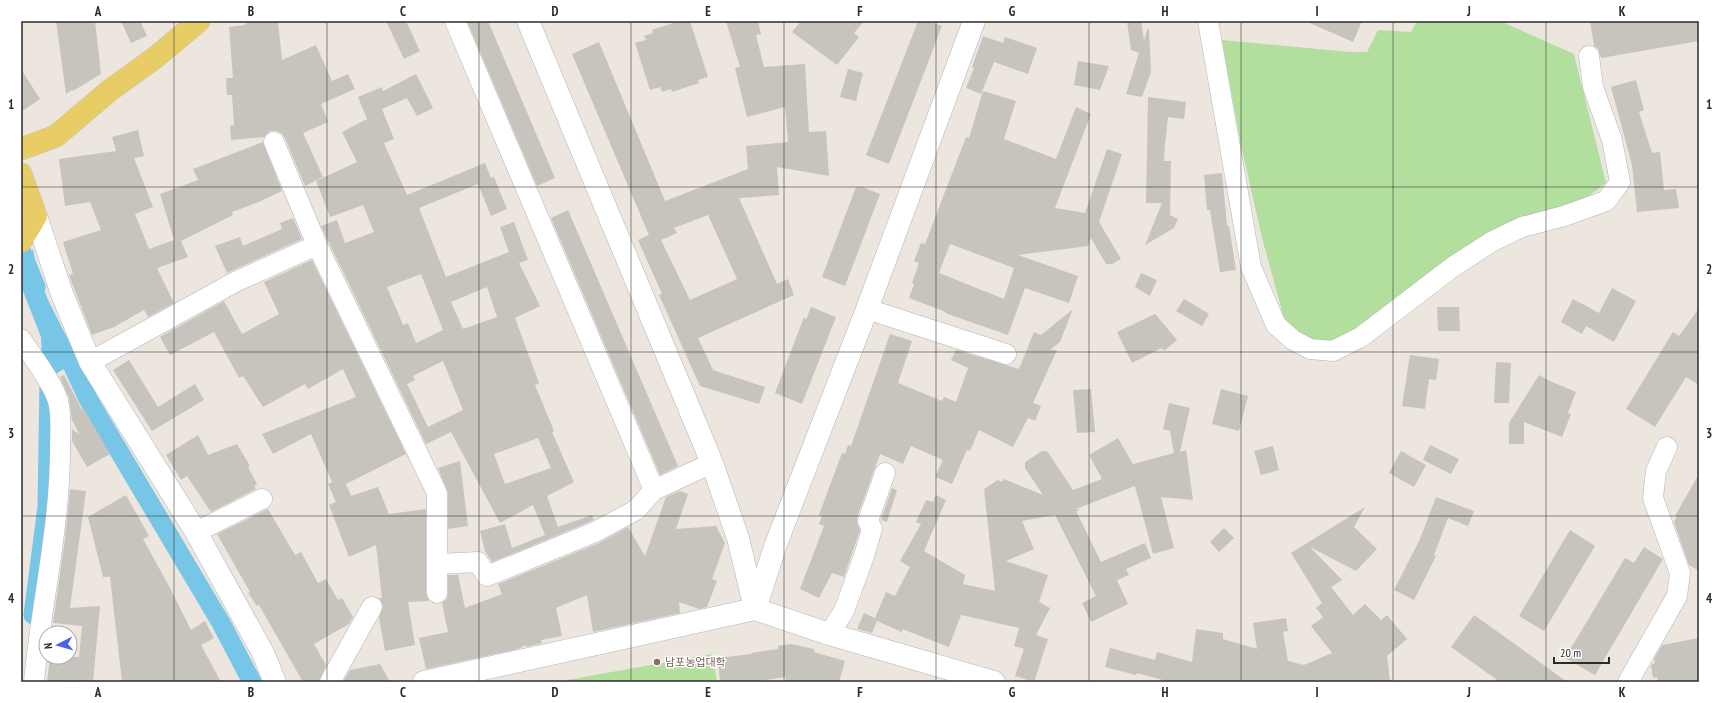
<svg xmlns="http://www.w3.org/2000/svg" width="1720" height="703" font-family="'PT Sans Narrow','Noto Sans KR',sans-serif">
  <rect width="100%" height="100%" fill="#ece6de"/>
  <g fill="#b2df9e">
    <polygon points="1417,21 1500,21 1574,54 1606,183 1581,202 1500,226 1453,258 1365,327 1330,343 1312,341 1299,336 1284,318 1262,238 1241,145 1222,40 1350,52 1367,52 1378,30 1411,32"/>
    <polygon points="712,654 717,682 556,682"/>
  </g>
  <polygon fill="#78c6e7" points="33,249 37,273 49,302 86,375 73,382 64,369 50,377 42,364 41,337 21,286 21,274"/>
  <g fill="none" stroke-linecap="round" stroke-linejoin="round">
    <g stroke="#78c6e7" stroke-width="19">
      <polyline points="21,250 36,287"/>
      <polyline points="68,356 88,399 221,623 252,682"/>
      <polyline points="33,615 47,507 49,379"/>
    </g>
  </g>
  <g fill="#c7c3bd" fill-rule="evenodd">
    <polygon points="56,21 95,21 101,74 73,91 72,90 66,94"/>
    <polygon points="121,21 140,21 147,36 131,43"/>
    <polygon points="247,21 278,21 282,60 316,45 332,81 348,74 355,89 321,104 328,122 303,133 323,177 305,186 285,138 281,133 276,131 270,131 264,137 231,140 230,126 234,125 232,95 227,95 226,78 233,78 229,27 245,25 245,24 248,23"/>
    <polygon points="386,21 406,21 420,51 404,59"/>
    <polygon points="467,21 488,21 555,178 537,186"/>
    <polygon points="679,21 690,21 708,77 698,80 699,83 672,92 671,89 662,92 660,87 650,90 635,43 646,40 644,36 653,33 652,30"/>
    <path d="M726 21H758L761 34 756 35 764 67 805 64 809 132 826 131 829 176 777 167 779 195 739 198 777 284 788 279 794 295 698 338 713 370 765 387 759 404 700 386 659 295 662 294 638 240 649 235 572 54 599 42 665 201 748 169 746 146 788 142 785 107 747 117 735 68 740 67ZM708 215 737 279 690 300 661 240 677 233 674 228Z"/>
    <polygon points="801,21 864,21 854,33 859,37 837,65 792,32"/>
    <polygon points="918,21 929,21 942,26 889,164 866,155"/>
    <polygon points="1127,21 1141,21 1144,40 1148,28 1149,29 1151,72 1142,97 1126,94 1139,53 1131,50"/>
    <polygon points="1305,21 1362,21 1353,42"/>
    <polygon points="1590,21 1699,21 1699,41 1601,58 1598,49 1594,46"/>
    <polygon points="983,36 1003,43 1005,37 1037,48 1028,74 994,62 981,94 966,88 974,68 972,67"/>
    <polygon points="1078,61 1109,66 1100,90 1074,85"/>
    <polygon points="21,69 40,99 21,112"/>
    <polygon points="848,69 863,73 856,101 840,97"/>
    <path d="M416 74 433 108 417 116 407 98 382 109 394 139 384 143 407 195 485 163 491 178 494 177 507 209 491 216 478 184 419 208 446 277 509 252 500 227 514 222 528 260 519 263 540 306 515 318 539 383 535 385 554 431 552 432 574 482 547 496 558 527 592 515 594 520 492 562 485 551 480 531 505 524 512 548 545 535 533 505 500 523 451 432 426 444 321 226 337 220 345 243 374 232 363 205 330 217 316 181 357 162 342 132 367 119 358 97 382 87 383 91ZM421 274 443 330 416 343 408 323 403 325 387 287ZM487 287 497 317 463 329 451 302ZM443 361 463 410 428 427 407 384 415 380 413 376ZM538 438 551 468 505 484 494 454Z"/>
    <polygon points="1636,80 1644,110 1639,112 1652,153 1660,152 1664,190 1676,189 1679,208 1637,212 1632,165 1611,87"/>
    <path d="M983 91 1016 101 1004 139 1056 159 1076 107 1091 114 1055 208 1085 213 1107 149 1122 154 1099 222 1121 259 1112 264H1106L1091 238 1088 246 1018 255 1078 276 1069 303 1025 288 1008 335 945 313 946 312 909 298 914 284 912 283 919 263 914 261 921 243 925 244 966 137 969 138ZM950 244 1014 268 1004 299 939 273Z"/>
    <polygon points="1148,97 1186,102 1184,119 1168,117 1165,145 1164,161 1171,161 1170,215 1178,219 1174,228 1145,245 1162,203 1146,203"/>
    <polygon points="138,130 144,156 134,158 153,207 135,214 149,249 174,240 160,194 198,180 193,169 263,142 282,191 261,201 232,212 233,215 181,241 188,257 157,268 174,303 148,317 144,310 114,327 92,335 69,275 73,274 63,242 101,230 90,202 65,206 59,159 116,151 112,137"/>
    <polygon points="1222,173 1227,226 1229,226 1236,270 1220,272 1210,210 1207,210 1204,175"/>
    <polygon points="856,187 862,187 880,194 845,286 822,277"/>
    <polygon points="568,210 678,466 660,475 551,218"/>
    <polygon points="293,218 302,239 227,273 215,246 240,237 243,246 282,229 280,223"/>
    <polygon points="312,260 406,454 346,484 351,496 378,487 389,514 426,509 426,593 429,601 408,602 415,645 385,651 379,618 383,606 379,598 382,598 376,545 349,557 329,505 336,502 328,484 332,482 311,434 273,454 262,434 356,397 343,369 308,389 305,384 263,407 243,376 239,378 214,332 170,355 160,337 224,301 242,334 279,314 264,282"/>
    <polygon points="1141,273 1157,280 1150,296 1135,287"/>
    <polygon points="1612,288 1636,301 1614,342 1586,326 1582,334 1561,322 1573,299 1599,313"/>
    <polygon points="1184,299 1209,314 1202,326 1176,311"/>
    <polygon points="811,307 836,317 802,404 775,393 804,317 806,320"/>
    <polygon points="1437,307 1459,307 1460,331 1438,331"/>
    <polygon points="1699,308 1699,385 1686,377 1655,427 1626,409 1673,332 1679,336"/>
    <polygon points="1073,309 1060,342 1050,350 1057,350 1033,403 1041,406 1035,421 1028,418 1013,447 979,430 970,451 967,450 952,484 935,477 943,460 911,446 903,464 880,454 857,517 857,522 860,530 844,577 832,573 819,598 800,589 824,526 819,524 822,516 819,515 842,453 845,454 848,445 851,446 890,334 912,341 898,383 942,401 944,397 956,402 968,368 951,360 956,350 1019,369 1034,332 1041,335"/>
    <polygon points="1155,314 1177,340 1164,351 1162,348 1132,363 1117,332"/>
    <polygon points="1410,355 1439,359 1436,380 1429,379 1425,409 1402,406"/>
    <polygon points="129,360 158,407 195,384 204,400 152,431 113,370"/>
    <polygon points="1496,362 1511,363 1509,403 1494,403"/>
    <polygon points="64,375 82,410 84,409 110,454 87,467 72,441 72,429 80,435 72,420 69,398 60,377"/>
    <polygon points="1539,375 1550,381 1576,392 1568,413 1571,414 1562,437 1524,422 1524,444 1509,444 1509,423"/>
    <polygon points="1091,389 1095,432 1077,433 1073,390"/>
    <polygon points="1221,389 1248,396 1239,431 1212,424"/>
    <polygon points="1169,403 1190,408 1180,452 1186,450 1193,500 1161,497 1174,548 1153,554 1135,486 1076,509 1080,510 1076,511 1101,562 1145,543 1151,558 1126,569 1129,575 1117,580 1128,604 1091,622 1082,603 1096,596 1055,515 1022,521 1034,549 1006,561 1048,575 1039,602 1050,608 1036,635 1048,639 1034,682 1015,676 1024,649 1014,646 1019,628 961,615 949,647 902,629 902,632 877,621 872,633 857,629 864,613 875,618 886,592 895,596 910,567 900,561 921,524 916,522 926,500 933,502 936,495 946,500 924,551 965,575 963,584 995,591 984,489 998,480 1002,482 1004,479 1043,495 1025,468 1025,462 1042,451 1047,451 1073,490 1102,479 1089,455 1118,438 1133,464 1174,453 1170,431 1163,429"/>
    <polygon points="198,435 208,455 237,444 250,466 248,467 257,484 254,486 256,489 211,512 187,476 181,480 166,455"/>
    <polygon points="1430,445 1459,459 1451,474 1423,460"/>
    <polygon points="1273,446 1279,470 1261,475 1254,451"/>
    <polygon points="1401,451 1426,465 1414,487 1389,473"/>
    <polygon points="460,461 468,526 448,529 448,493 438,468"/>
    <polygon points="1699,474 1699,571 1689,565 1674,522 1677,517 1675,516"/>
    <polygon points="892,488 897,490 887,522 881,520"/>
    <polygon points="70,489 86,491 70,608 100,606 93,682 68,680 68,682 47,682 50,657 79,657 82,626 53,623 65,539"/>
    <polygon points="680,491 688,494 676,529 716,526 725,543 712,579 717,581 707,607 699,609 679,602 680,613 593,632 587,595 556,608 562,636 541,640 542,643 526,647 526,645 518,649 426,669 419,638 448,632 442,603 447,599 448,593 448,575 458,575 465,608 502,594 498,584 599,543 628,527 645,556 666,497"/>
    <polygon points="126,495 149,536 143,539 170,588 191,630 205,621 214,638 201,645 221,682 122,682 110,577 103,577 88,517"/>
    <polygon points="1436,497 1474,511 1468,526 1448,518 1434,555 1436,556 1414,600 1394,590 1420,539"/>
    <polygon points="1365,507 1354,527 1377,549 1356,571 1310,547 1342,580 1331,587 1353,615 1365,604 1381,620 1387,615 1407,639 1387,656 1390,682 1170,682 1137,673 1136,675 1105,667 1110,648 1155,660 1157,652 1192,662 1196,629 1223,633 1223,639 1257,649 1253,623 1286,618 1288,631 1283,632 1288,661 1304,665 1332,653 1311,626 1323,617 1316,608 1322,603 1291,553"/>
    <polygon points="268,509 295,555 301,552 318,583 326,579 338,600 342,598 353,617 349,624 314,644 326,665 319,682 303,682 259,605 257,606 248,593 250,592 217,534"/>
    <polygon points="1224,528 1234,538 1219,552 1210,542"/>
    <polygon points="1570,530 1595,546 1544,631 1519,616"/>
    <polygon points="1644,547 1663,559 1595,675 1565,658 1625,558 1634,563"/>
    <polygon points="1474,615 1512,642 1567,682 1500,682 1451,647"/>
    <polygon points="1699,638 1699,682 1658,682 1657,677 1653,678 1651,665 1655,663 1654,659 1662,645"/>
    <polygon points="791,644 814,649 814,652 845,661 839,682 785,682 786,677 751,682 720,682 718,658 752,654 751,653 778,649 778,646"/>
    <polygon points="380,664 390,682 343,682 350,670"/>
  </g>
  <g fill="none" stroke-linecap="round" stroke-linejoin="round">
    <g stroke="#b1b4bd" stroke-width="21">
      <g id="street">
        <polyline points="455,21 654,490"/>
        <polyline points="1208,21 1251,267 1276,325 1293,340 1310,349 1333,351 1361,337 1454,266 1493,241 1522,227 1564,216 1606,201 1620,182 1612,140 1593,87 1589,56"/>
        <polyline points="274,142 317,245 437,493 437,593"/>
        <polyline points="867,309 1006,354"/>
        <path d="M21 339C32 356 53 383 58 401 62 416 60 434 60 450 60 528 41 604 34 682"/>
        <polyline points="90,362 235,282 317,245"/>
        <polyline points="196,532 262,499"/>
        <polyline points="438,564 478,562 487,576 595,532 636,510 654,490 712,463"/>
        <polyline points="829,634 844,611 864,556 872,529 868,521 885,473"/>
        <polyline points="330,682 372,607"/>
        <polyline points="1628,682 1677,596 1680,573 1653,498 1656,471 1667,447"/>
      </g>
    </g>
    <g stroke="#b1b4bd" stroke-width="23">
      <g id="secondary">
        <polyline points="528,21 712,463 738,538 755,609"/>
        <polyline points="36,216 62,294 90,362 196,532 263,653 275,682"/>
        <polyline points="755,609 776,544 867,309 974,21"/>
        <polyline points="424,682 755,609 829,634 994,682"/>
      </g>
    </g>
    <g stroke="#c4c4c4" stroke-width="23">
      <g id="primary">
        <polyline points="21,149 56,136 109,91 156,57 199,21"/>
        <polyline points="21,174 36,216 21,241"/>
      </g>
    </g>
    <use href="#street" stroke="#fff" stroke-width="20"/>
    <use href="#secondary" stroke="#fff" stroke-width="22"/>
    <use href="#primary" stroke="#e8cd67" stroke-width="22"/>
  </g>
  <path fill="none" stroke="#2b2b2b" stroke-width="1" stroke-opacity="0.55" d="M174 21V682M327 21V682M479 21V682M631 21V682M784 21V682M936 21V682M1089 21V682M1241 21V682M1393 21V682M1546 21V682M21 187H1699M21 352H1699M21 516H1699"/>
  <circle fill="#8d6e63" stroke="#fff" stroke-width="1.5" cx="657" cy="662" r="4"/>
  <g text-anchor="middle" stroke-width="3" stroke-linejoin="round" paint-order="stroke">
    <g font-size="11" fill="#785e54" stroke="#fff" text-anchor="start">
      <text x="665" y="666">남포농업대학</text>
    </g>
  </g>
  <rect width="1720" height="703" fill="none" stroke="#ffffff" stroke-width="44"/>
  <g transform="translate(58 645) rotate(264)"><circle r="19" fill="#ffffff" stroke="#aaaaaa"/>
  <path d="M0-3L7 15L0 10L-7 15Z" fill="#4863ee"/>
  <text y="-6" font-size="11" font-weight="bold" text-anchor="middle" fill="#2b2b2b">N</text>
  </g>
  <path d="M1554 657v6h55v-6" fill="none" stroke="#2b2b2b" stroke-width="2"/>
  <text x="1560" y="657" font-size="12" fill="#2b2b2b" stroke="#ffffff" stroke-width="3" paint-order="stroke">20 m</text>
  <rect x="22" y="22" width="1676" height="659" fill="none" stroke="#2b2b2b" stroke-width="1.5"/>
  <g font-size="13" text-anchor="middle" font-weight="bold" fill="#2b2b2b">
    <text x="98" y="16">A</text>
    <text x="251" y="16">B</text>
    <text x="403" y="16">C</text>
    <text x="555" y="16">D</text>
    <text x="708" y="16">E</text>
    <text x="860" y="16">F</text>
    <text x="1012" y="16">G</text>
    <text x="1165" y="16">H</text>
    <text x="1317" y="16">I</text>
    <text x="1469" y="16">J</text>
    <text x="1622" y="16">K</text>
    <text x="11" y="109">1</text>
    <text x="1709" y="109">1</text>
    <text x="11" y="274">2</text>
    <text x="1709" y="274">2</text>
    <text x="11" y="438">3</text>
    <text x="1709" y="438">3</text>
    <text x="11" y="603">4</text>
    <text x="1709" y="603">4</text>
    <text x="98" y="697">A</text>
    <text x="251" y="697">B</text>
    <text x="403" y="697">C</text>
    <text x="555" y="697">D</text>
    <text x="708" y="697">E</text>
    <text x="860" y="697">F</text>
    <text x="1012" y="697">G</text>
    <text x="1165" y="697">H</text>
    <text x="1317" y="697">I</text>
    <text x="1469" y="697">J</text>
    <text x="1622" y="697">K</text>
  </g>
</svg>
